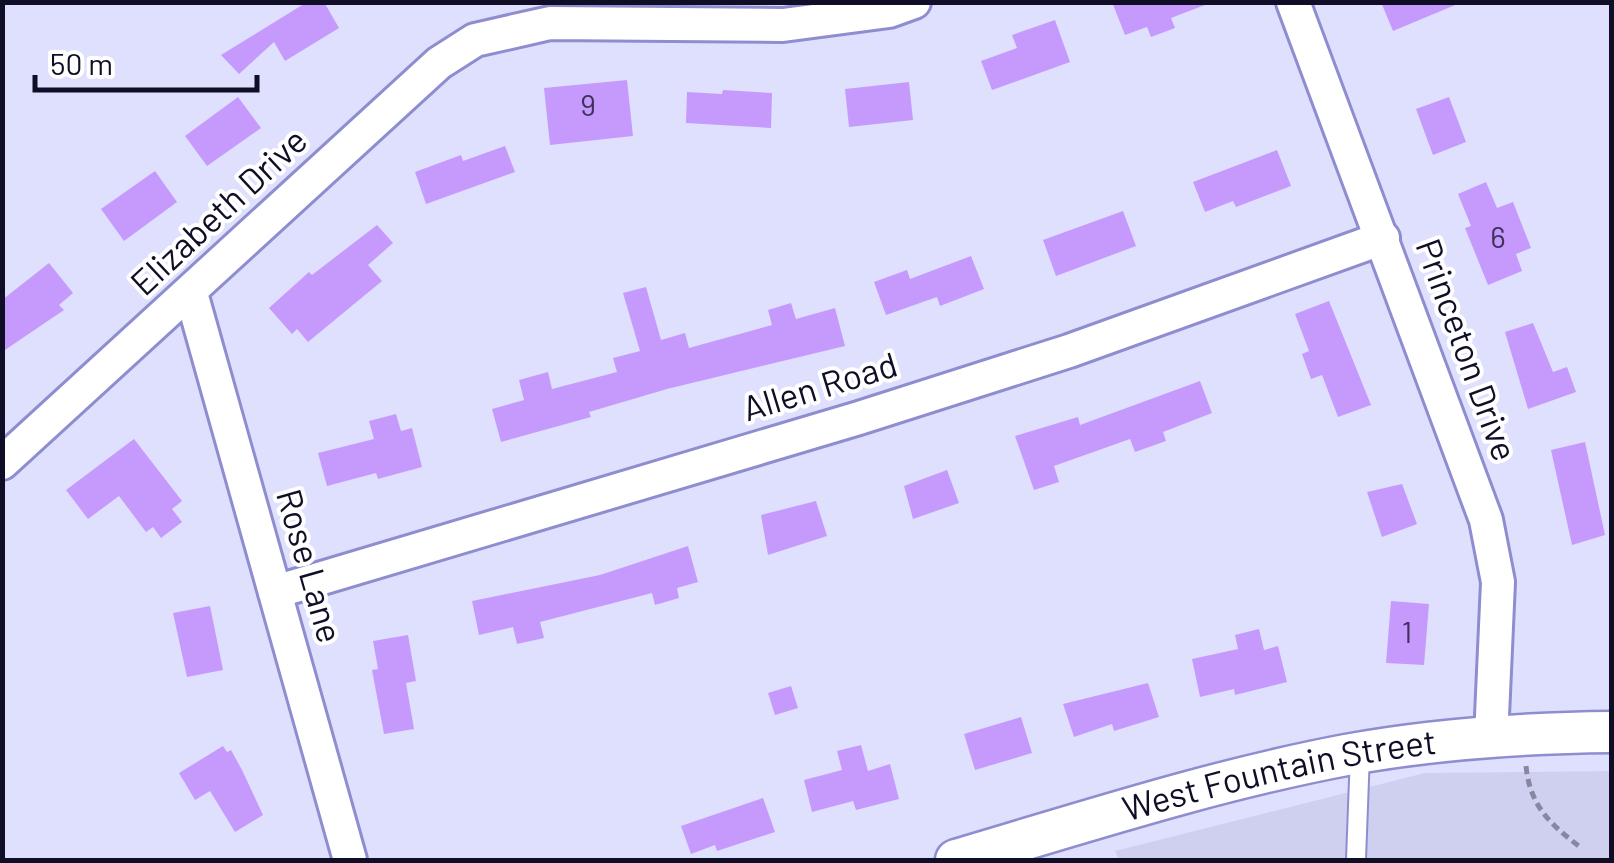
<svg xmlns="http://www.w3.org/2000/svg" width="1614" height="863" font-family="Barlow,sans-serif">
  <rect width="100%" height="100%" fill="#dfe0fd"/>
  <polygon fill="#cfd0ef" points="1611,771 1611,860 1119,860 1115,851 1425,773"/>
  <g fill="#c69afd">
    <polygon points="307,2 324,2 339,28 285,61 274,42 239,74 221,55"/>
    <polygon points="1112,2 1205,2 1205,5 1171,18 1175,28 1151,37 1147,27 1125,35"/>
    <polygon points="1381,2 1460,2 1460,3 1393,31"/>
    <polygon points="1055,20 1070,62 992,90 981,61 1017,48 1012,35"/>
    <polygon points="627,80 633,136 550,145 544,88"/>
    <polygon points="909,82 913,120 849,127 845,89"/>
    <polygon points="723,90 772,93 771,128 686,123 687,92 722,94"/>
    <polygon points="238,97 261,128 207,166 185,136"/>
    <polygon points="1449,97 1466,142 1433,155 1416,109"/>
    <polygon points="505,146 515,172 426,204 415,172 461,155 463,161"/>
    <polygon points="1277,150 1291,186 1236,207 1233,201 1205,212 1193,182"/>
    <polygon points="155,171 177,202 124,241 101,209"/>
    <polygon points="1486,182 1497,208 1513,202 1531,248 1516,254 1522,271 1488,285 1465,228 1471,226 1458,194"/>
    <polygon points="1123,211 1136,246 1056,276 1043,240"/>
    <polygon points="377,225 393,243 368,265 382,281 308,342 297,329 292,334 269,308 309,272 312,275"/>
    <polygon points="971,256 984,289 940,306 937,297 886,315 874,282 907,270 910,279"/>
    <polygon points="49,263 73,293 59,305 64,310 2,352 2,300"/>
    <polygon points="646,287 661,340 685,333 689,348 772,325 768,310 791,303 796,319 835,308 845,346 667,389 589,412 591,417 501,442 492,409 524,400 519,380 548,372 552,389 617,372 613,358 640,351 623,293"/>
    <polygon points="1329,301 1371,405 1338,417 1322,375 1311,379 1302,354 1309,351 1295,314"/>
    <polygon points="1533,323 1553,372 1567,367 1576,392 1528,409 1505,332"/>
    <polygon points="1200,381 1212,413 1163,432 1166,441 1135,452 1130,439 1054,466 1059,482 1034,490 1015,436 1078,417 1080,425"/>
    <polygon points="396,414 401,431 412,428 422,467 378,479 376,473 327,486 318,453 374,439 369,421"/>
    <polygon points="134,439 182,501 172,509 182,522 161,538 153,527 146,532 119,496 88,519 66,490"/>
    <polygon points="1585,442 1605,535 1572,545 1551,450"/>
    <polygon points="947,470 959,503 913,519 904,486"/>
    <polygon points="1402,484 1417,524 1382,537 1367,492"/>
    <polygon points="816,501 827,536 768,555 761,515"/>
    <polygon points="688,546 698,582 677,588 679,598 655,605 652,593 540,622 544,638 517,644 513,627 479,635 472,601 600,575"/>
    <polygon points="1391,601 1429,604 1424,665 1386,663"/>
    <polygon points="210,606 223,670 187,677 173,613"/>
    <polygon points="1259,629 1264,650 1278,646 1287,682 1235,695 1234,689 1200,697 1192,659 1238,649 1235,635"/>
    <polygon points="408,635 416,681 406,683 414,729 384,734 372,670 378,669 373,641"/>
    <polygon points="1148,683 1159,717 1114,731 1112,724 1074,737 1063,704"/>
    <polygon points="791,686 798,708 775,715 768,693"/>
    <polygon points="1021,717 1032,753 975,770 964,734"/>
    <polygon points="861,745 868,771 890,764 899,799 856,810 853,801 812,812 804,780 842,770 837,751"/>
    <polygon points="223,746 227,752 231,750 242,770 263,815 235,832 210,791 195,800 179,773"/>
    <polygon points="763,798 775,832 717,851 715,845 691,854 681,826"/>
  </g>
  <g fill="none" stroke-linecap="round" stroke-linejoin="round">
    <g stroke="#8d8dcf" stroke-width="22">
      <polyline id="service" points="1356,860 1360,753"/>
    </g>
    <g stroke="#8d8dcf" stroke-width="38">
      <g id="minor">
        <polyline points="1293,2 1486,520 1498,582 1491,738"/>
        <polyline points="191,293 350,860"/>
        <polyline points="2,463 439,63 475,40 550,23 783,25 889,11 914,2"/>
        <polyline points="275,592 859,418 1069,351 1383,238"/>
      </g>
    </g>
    <g stroke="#8d8dcf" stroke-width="45">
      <g id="tertiary">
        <path id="s1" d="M956 860C1085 822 1214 780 1346 755 1433 739 1524 733 1612 732"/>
      </g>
    </g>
    <path stroke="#8787a1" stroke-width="5" stroke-dasharray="8 5" stroke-linecap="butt" d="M1526 766C1530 806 1550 824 1580 847"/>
    <use href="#service" stroke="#fff" stroke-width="18"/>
    <use href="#minor" stroke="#fff" stroke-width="32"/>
    <use href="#tertiary" stroke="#fff" stroke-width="40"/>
  </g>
  <g text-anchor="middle" stroke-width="8" stroke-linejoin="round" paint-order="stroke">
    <g font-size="30" fill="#3e315c">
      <text x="588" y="116">9</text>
      <text x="1498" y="248">6</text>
      <text x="1407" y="643">1</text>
    </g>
    <g font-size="35" fill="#100e26" stroke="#fff">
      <text transform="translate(219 212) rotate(-43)" y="12">Elizabeth Drive</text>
      <text transform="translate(1466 350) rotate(70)" y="12">Princeton Drive</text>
      <text transform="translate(820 387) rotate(-17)" y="12">Allen Road</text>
      <text transform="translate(309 566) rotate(74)" y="12">Rose Lane</text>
      <text dy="12" stroke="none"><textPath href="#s1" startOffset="335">West Fountain Street</textPath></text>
    </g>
  </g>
  <rect width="1614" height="863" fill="none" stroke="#100e26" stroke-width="10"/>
  <path d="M35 75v15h222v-15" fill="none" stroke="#100e26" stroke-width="5"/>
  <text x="50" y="75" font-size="30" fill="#100e26" stroke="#ffffff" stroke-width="8" paint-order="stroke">50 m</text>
</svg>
